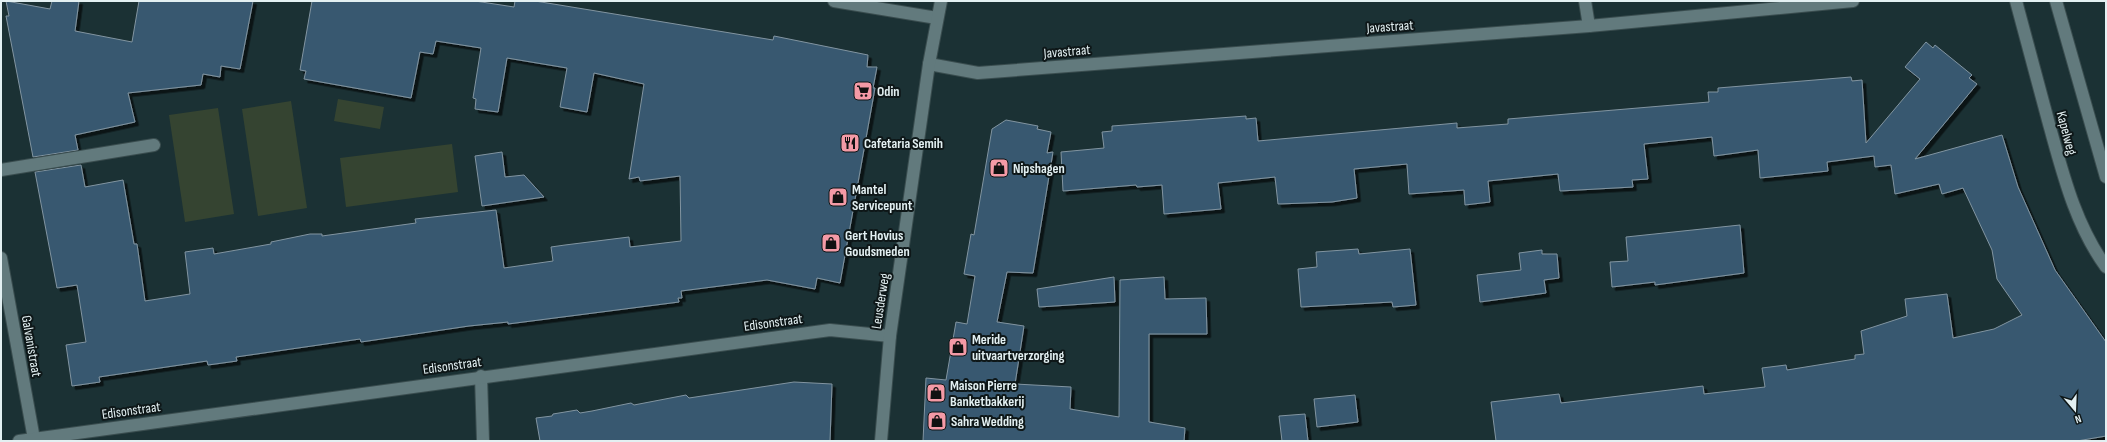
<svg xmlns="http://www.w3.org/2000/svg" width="2107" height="442" font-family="'Sofia Sans Condensed',sans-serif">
  <defs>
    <filter id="shadow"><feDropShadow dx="3.5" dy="3.5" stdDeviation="0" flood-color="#0009"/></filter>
  </defs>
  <rect width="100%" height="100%" fill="#1b3134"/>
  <g fill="#354431">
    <polygon points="338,99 384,107 380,129 334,121"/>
    <polygon points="291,101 307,208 258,216 242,109"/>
    <polygon points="218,108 234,214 185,222 169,115"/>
    <polygon points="452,144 458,192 346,207 340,158"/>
  </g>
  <g fill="#37596f" stroke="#8294a1" filter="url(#shadow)">
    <polygon points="6,1 50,9 52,1 79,1 75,31 132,42 139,1 253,1 240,69 221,66 220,77 203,74 201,85 128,93 135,122 75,135 78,150 33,157 6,16 9,16"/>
    <polygon points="312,1 475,1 514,7 515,1 535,1 773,40 774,36 868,55 867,67 877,67 873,88 875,88 840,283 817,278 815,289 767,280 681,291 682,298 678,298 679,302 508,324 508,322 469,326 361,342 360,339 236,357 237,361 208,365 207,361 99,377 100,382 72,386 66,345 86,342 77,285 57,288 35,172 81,165 85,187 123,180 134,244 137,244 145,301 190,294 185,252 213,248 214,254 271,244 271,242 310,234 322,234 322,236 416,223 415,219 496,210 504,268 553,261 551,247 565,245 629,237 630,247 681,241 680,176 640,181 639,177 629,179 644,84 594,73 587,112 560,107 567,68 507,58 498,112 475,109 476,99 473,98 481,48 436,41 433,54 420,52 411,98 304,79 306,71 300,70"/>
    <polygon points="1926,42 1933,48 1935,45 1972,75 1969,78 1977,84 1915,159 2002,135 2018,187 2055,270 2106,342 2106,436 2077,441 1496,441 1491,402 1559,394 1561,403 1703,386 1704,394 1765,387 1762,368 1786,365 1787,370 1855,359 1855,355 1864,354 1861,331 1907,316 1905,299 1947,294 1953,338 1994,329 2022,315 1997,279 1992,250 1963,188 1942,194 1939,184 1895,194 1891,165 1875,167 1874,156 1827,162 1828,171 1760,178 1758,150 1714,156 1712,137 1644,144 1648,179 1632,180 1633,187 1560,191 1558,174 1488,181 1490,202 1465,205 1464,190 1409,194 1407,164 1354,169 1357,198 1332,202 1278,204 1275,177 1218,183 1221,209 1164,214 1162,185 1137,187 1136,185 1063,191 1061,152 1104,148 1102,132 1112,131 1112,126 1246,116 1246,119 1256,118 1258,141 1457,123 1457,128 1508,124 1508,119 1709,102 1708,92 1718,92 1718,88 1851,77 1852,81 1862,80 1866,143 1920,79 1905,67"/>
    <polygon points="1006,120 1038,126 1037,129 1051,132 1047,153 1053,152 1033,273 1007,272 997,322 1024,326 1015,384 1071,387 1070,409 1119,417 1120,280 1164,277 1165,299 1206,298 1207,334 1149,334 1149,422 1185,428 1184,441 923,441 926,378 946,380 956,322 967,324 975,276 964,274 971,234 974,235 992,129"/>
    <polygon points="502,152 505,177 524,175 544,197 482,206 475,156"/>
    <polygon points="1740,225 1744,273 1655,285 1655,282 1612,287 1610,262 1628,261 1626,237"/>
    <polygon points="1358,249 1359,254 1410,249 1416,305 1393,307 1392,302 1301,307 1298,269 1317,267 1316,252"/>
    <polygon points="1542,250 1542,254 1557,254 1559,278 1544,280 1546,293 1480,302 1477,275 1521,270 1519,253"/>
    <polygon points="1114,277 1115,302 1039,307 1037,289"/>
    <polygon points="794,382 832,384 830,441 540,441 536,418 552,416 553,414 577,410 580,413 592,411 631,403 634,405 686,395 689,398"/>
    <polygon points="1355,395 1358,422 1317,427 1314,399"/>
    <polygon points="1305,414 1308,441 1282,441 1279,416"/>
  </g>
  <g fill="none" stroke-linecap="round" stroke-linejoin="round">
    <g stroke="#3a4d4f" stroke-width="14">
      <polyline id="service" points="1,170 154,145"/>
    </g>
    <g stroke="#3a4d4f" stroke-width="14">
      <g id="minor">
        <polyline points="834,1 937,18"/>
        <polyline points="1585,1 1589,26"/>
        <path d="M2016 1C2027 42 2038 83 2049 124 2063 174 2075 224 2106 267"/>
        <polyline points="2056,1 2106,177"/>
        <polyline points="929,64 978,73 1589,26 1853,1"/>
        <polyline points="1,258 34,439"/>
        <polyline points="481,376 483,441"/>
        <polyline points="19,441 830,330 890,336"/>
      </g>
    </g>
    <g stroke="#3a4d4f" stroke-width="14">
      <polyline id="tertiary" points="881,441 890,336 929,64 941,1"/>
    </g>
    <use href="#service" stroke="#627a7d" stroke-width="12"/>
    <use href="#minor" stroke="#627a7d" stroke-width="12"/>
    <use href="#tertiary" stroke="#627a7d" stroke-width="12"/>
  </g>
  <defs>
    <g id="supermarket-square" transform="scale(1)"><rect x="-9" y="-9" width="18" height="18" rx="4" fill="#f49aa6" stroke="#0e1718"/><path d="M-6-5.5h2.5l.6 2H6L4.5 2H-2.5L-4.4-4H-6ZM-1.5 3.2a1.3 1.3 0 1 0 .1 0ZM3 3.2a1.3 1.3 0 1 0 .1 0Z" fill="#111"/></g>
    <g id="restaurant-square" transform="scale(1)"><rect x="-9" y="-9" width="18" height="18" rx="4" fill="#f49aa6" stroke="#0e1718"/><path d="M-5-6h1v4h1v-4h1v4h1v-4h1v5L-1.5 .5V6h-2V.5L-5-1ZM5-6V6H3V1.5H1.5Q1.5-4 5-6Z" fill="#111"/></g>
    <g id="shop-square" transform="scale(1)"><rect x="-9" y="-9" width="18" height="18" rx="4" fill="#f49aa6" stroke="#0e1718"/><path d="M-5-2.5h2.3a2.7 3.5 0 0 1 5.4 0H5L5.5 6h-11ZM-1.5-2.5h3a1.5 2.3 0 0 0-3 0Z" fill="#111"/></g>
  </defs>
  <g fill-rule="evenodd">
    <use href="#supermarket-square" x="863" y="91"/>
    <use href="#restaurant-square" x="850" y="143"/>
    <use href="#shop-square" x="999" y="168"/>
    <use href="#shop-square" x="838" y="197"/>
    <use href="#shop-square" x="831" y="243"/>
    <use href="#shop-square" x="958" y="347"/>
    <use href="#shop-square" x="936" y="393"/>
    <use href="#shop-square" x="937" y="421"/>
  </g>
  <g text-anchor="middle" stroke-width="4" stroke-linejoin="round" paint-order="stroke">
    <g font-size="14" fill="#e3f0f2" stroke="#0e1718">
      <text transform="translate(1390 26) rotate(-4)" y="5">Javastraat</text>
      <text transform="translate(1067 51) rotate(-5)" y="5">Javastraat</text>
      <text transform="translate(2067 133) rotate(75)" y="5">Kapelweg</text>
      <text transform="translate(880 301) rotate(-81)" y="5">Leusderweg</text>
      <text transform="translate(773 322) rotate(-8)" y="5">Edisonstraat</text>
      <text transform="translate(32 346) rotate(80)" y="5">Galvanistraat</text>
      <text transform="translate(452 365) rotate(-8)" y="5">Edisonstraat</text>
      <text transform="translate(131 410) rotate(-8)" y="5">Edisonstraat</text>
    </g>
    <g font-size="14" font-weight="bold" fill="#e3f0f2" stroke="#0e1718" text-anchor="start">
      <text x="877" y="96">Odin</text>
      <text x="864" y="148">Cafetaria Semih</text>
      <text x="1013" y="173">Nipshagen</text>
      <text x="852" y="194">Mantel<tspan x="852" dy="16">Servicepunt</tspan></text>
      <text x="845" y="240">Gert Hovius<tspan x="845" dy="16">Goudsmeden</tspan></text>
      <text x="972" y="344">Meride<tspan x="972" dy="16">uitvaartverzorging</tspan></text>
      <text x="950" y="390">Maison Pierre<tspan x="950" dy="16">Banketbakkerij</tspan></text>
      <text x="951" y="426">Sahra Wedding</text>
    </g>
  </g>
  <rect width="2107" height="442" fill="none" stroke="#e3f0f2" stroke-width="4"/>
  <g transform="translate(2075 410) rotate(161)" stroke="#0e1718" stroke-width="3" paint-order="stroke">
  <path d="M0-3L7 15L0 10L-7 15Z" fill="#e3f0f2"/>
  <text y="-6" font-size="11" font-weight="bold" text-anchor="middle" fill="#e3f0f2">N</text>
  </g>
</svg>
